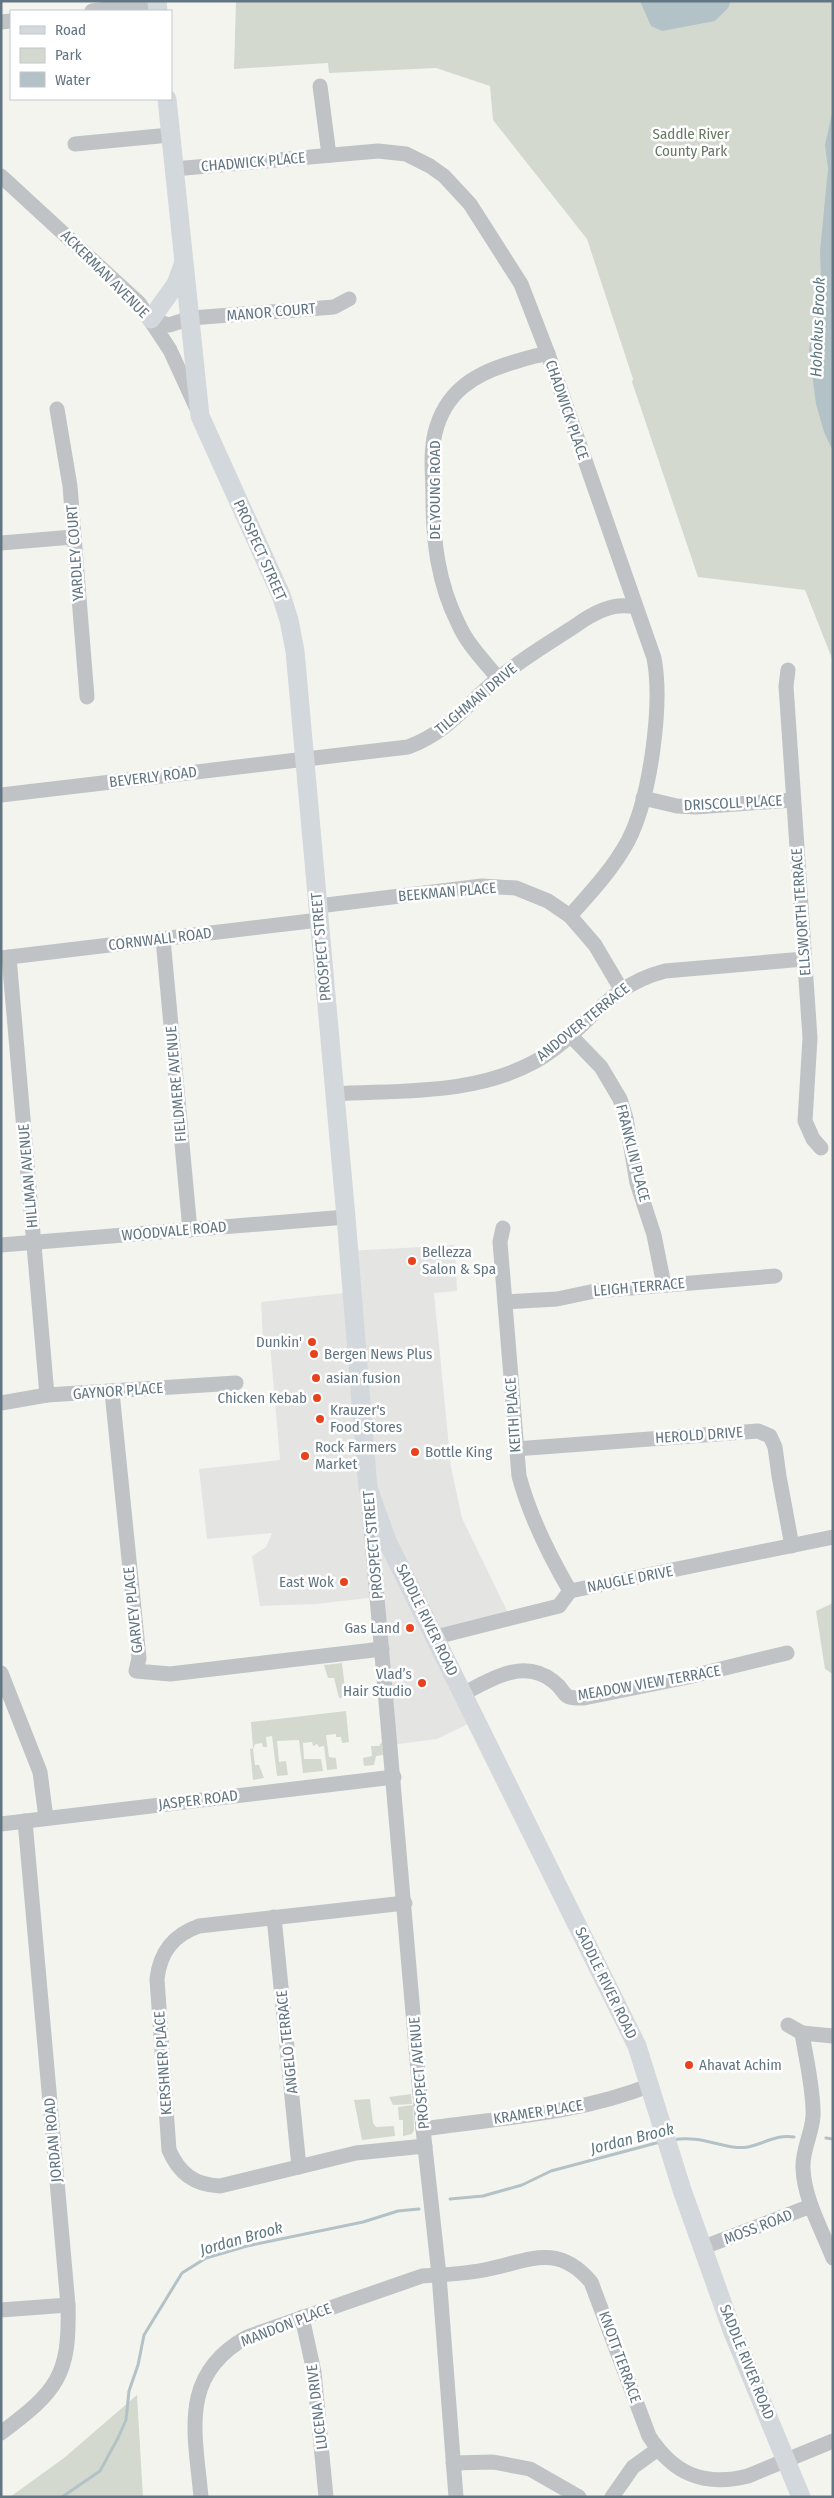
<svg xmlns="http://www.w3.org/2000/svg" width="834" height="2498" font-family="'Fira Sans Condensed',sans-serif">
  <rect width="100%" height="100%" fill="#f4f4ef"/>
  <polygon fill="#e4e5e3" points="455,1245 457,1291 434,1293 451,1467 462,1518 511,1619 436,1638 476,1720 437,1739 391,1745 377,1597 316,1604 260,1606 252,1556 266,1547 272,1533 207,1539 199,1469 280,1460 270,1344 265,1344 263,1341 261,1302 352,1292 349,1251"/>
  <g fill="#d3d9cf">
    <polygon points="236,1 833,1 833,661 805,590 698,577 632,382 633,379 587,239 493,120 490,86 436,68 329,73 328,63 234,69"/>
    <polygon points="833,1603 833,1674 825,1669 816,1611"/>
    <polygon points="342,1663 346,1697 339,1698 334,1678 328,1678 324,1665"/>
    <polygon points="346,1711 349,1742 342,1743 341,1737 336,1737 336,1734 326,1735 329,1757 336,1758 337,1769 327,1770 324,1746 319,1747 317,1744 313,1746 312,1742 303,1743 304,1759 321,1759 323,1771 303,1773 299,1740 277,1741 279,1762 286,1761 288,1775 277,1776 272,1736 266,1737 267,1747 263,1747 262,1743 255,1744 253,1749 255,1765 259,1765 264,1778 253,1780 250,1749 253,1748 251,1722"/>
    <polygon points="382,1742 383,1755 376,1756 374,1765 364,1766 363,1758 372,1756 371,1746 379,1746"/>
    <polygon points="411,2094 412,2104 393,2105 389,2097"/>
    <polygon points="370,2099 373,2123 376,2127 394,2126 395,2136 362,2140 354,2100"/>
    <polygon points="413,2105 414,2130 412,2134 403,2136 403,2120 399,2120 398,2107"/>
    <polygon points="137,2395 143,2497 10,2497 64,2458"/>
  </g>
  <g fill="#b3c2c6">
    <polygon points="640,1 731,1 728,8 715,21 662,31 651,26"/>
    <polygon points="833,109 833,451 824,432 816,404 809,350 821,283 820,251 828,169 825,145"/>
  </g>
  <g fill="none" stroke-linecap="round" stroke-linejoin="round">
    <g stroke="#b3c2c6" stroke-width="3">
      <polyline points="826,2138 833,2139"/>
      <path d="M673 2140C701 2134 727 2151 748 2147 763 2144 777 2134 794 2137"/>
      <polyline points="450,2199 483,2196 522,2185 551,2171 660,2142"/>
      <polyline points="62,2497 100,2471 118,2438 126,2420 129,2391 138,2365 144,2335 182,2273 206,2258 247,2246 363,2222 398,2211 419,2209"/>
    </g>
    <g stroke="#bfc3c6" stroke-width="15">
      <polyline points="92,11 157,3"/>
      <polyline points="1,22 11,21"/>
      <polyline points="320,86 329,155"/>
      <polyline points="75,144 170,135"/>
      <path d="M174 169 378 151 406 154 430 166 444 176 470 204 521 284 548 354 654 658C663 705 650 799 628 841 613 869 591 892 570 916"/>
      <polyline points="1,176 139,303 170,350 197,409"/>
      <polyline points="151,319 169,325 191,318 334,307 349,299"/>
      <polyline points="57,409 70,486 87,697"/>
      <polyline points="1,543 73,537"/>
      <polyline points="788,670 786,686 810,1038 805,1121 813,1139 821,1148"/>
      <path d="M498 678C484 661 467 644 458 623 438 583 433 541 433 498 433 477 430 454 435 433 445 392 474 374 511 363 524 359 535 355 548 354"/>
      <path d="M1 795 408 747C449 732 467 703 499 678 523 658 549 643 575 626 593 613 613 602 635 607"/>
      <polyline points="643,798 677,806 696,807 793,800"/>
      <polyline points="318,906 482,886 516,888 548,901 570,916 595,945 621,989"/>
      <polyline points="163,939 190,1230"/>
      <polyline points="9,957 47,1395"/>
      <polyline points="1,958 319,920"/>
      <polyline points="571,1036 601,1067 620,1099 626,1118 637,1183 654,1235 664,1285"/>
      <path d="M335 1094C402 1090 475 1095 536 1061 587 1032 603 987 665 971L804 959"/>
      <path d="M503 1228 500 1242 519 1476C530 1517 549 1555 570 1591"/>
      <polyline points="1,1245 346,1217"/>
      <polyline points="505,1302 557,1299 595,1291 775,1276"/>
      <polyline points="112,1392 139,1658 136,1671 170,1674 382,1649"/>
      <polyline points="1,1403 47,1395 236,1383"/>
      <polyline points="515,1449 758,1431 770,1436 775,1447 779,1476 792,1546"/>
      <polyline points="369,1505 423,2129 439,2275 456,2497"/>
      <polyline points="436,1637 559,1606 570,1591 833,1537"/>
      <polyline points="1,1673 40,1772 46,1818"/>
      <path d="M463 1694C491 1679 523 1658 553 1681 569 1693 559 1699 584 1698L688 1677 787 1653"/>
      <polyline points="1,1824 394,1777"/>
      <path d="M405 1903 199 1926C173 1935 160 1952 157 1979L169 2150C179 2173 194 2185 220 2186L356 2153 425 2146"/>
      <polyline points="274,1917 299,2167"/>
      <polyline points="788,2025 802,2033 833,2036"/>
      <path d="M802 2033C806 2059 814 2091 813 2116 812 2134 802 2150 803 2168 804 2199 822 2230 833 2258"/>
      <path d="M423 2129C500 2118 578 2114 651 2085"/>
      <polyline points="704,2247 811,2206"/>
      <polyline points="1,2310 68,2305"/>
      <polyline points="302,2317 314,2372 326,2497"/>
      <path d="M1 2433C57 2391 70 2376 68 2305L25 1821"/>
      <polyline points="453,2463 493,2462 530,2469 579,2497"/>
      <path d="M201 2497C195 2432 179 2375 247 2337L422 2276C443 2275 463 2274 484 2270 527 2262 556 2241 591 2282L649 2436C673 2474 704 2487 748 2476L833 2441"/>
      <polyline points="612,2497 633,2467 658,2449"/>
    </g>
    <g stroke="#d3d8dc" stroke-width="19">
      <polyline points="157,1 158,11"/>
      <polyline points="167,99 200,416 281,595 289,620 295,651 346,1217 368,1488 387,1541 637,2046 682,2190 732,2330 801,2497"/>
      <polyline points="151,319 176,284 183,265"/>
    </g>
  </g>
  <g fill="#e9411b" stroke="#fff" stroke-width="2">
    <circle cx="412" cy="1261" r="5"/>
    <circle cx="312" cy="1342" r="5"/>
    <circle cx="314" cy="1354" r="5"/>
    <circle cx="316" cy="1378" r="5"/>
    <circle cx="317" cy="1398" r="5"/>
    <circle cx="320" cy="1419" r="5"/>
    <circle cx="415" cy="1452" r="5"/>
    <circle cx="305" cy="1456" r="5"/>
    <circle cx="344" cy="1582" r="5"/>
    <circle cx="410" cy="1628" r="5"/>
    <circle cx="422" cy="1683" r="5"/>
    <circle cx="689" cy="2065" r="5"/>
  </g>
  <g text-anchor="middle" stroke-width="5" stroke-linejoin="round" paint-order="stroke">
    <g font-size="15" fill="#677961" stroke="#fff">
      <text x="691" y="139">Saddle River<tspan x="691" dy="17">County Park</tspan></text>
    </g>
    <g font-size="15" fill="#627582" stroke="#fff">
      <text transform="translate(253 162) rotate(-5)" y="5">CHADWICK PLACE</text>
      <text transform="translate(105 274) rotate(45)" y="5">ACKERMAN AVENUE</text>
      <text transform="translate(271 312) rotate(-5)" y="5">MANOR COURT</text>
      <text transform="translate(567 410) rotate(71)" y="5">CHADWICK PLACE</text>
      <text transform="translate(435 490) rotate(-90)" y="5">DE YOUNG ROAD</text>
      <text transform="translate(260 550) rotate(66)" y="5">PROSPECT STREET</text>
      <text transform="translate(75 553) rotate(-94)" y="5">YARDLEY COURT</text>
      <text transform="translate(476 699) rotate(-40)" y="5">TILGHMAN DRIVE</text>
      <text transform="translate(153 777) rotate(-7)" y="5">BEVERLY ROAD</text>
      <text transform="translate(733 803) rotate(-3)" y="5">DRISCOLL PLACE</text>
      <text transform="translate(447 892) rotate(-5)" y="5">BEEKMAN PLACE</text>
      <text transform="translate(801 912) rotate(-94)" y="5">ELLSWORTH TERRACE</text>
      <text transform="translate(160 939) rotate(-7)" y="5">CORNWALL ROAD</text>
      <text transform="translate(321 947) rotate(-95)" y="5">PROSPECT STREET</text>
      <text transform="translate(583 1022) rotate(-39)" y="5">ANDOVER TERRACE</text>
      <text transform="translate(176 1084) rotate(-95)" y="5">FIELDMERE AVENUE</text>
      <text transform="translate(633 1153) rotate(76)" y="5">FRANKLIN PLACE</text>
      <text transform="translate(28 1176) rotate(-95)" y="5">HILLMAN AVENUE</text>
      <text transform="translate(174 1231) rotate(-5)" y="5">WOODVALE ROAD</text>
      <text transform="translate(639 1287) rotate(-5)" y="5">LEIGH TERRACE</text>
      <text transform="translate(118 1391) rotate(-4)" y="5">GAYNOR PLACE</text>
      <text transform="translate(513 1415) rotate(-94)" y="5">KEITH PLACE</text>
      <text transform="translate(699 1435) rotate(-4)" y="5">HEROLD DRIVE</text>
      <text transform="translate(373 1545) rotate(-95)" y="5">PROSPECT STREET</text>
      <text transform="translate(630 1579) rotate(-11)" y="5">NAUGLE DRIVE</text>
      <text transform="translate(133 1610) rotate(-96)" y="5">GARVEY PLACE</text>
      <text transform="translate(427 1620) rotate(64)" y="5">SADDLE RIVER ROAD</text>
      <text transform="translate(649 1683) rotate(-10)" y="5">MEADOW VIEW TERRACE</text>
      <text transform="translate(198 1800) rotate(-7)" y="5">JASPER ROAD</text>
      <text transform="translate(606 1983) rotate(64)" y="5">SADDLE RIVER ROAD</text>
      <text transform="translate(287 2042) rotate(-96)" y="5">ANGELO TERRACE</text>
      <text transform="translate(163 2063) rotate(-94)" y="5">KERSHNER PLACE</text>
      <text transform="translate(419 2073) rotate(-95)" y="5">PROSPECT AVENUE</text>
      <text transform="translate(538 2112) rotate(-9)" y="5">KRAMER PLACE</text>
      <text transform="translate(53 2140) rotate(-95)" y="5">JORDAN ROAD</text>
      <text transform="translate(758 2227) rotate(-21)" y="5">MOSS ROAD</text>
      <text transform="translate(286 2325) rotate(-21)" y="5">MANDON PLACE</text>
      <text transform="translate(620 2357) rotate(70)" y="5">KNOTT TERRACE</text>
      <text transform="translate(747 2362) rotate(68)" y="5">SADDLE RIVER ROAD</text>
      <text transform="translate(317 2407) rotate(-97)" y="5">LUCENA DRIVE</text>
    </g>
    <g font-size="15" fill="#627582" stroke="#fff" text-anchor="start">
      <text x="422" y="1257">Bellezza<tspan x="422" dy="17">Salon &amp; Spa</tspan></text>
      <text x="302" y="1347" text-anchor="end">Dunkin'</text>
      <text x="324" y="1359">Bergen News Plus</text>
      <text x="326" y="1383">asian fusion</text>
      <text x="307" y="1403" text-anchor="end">Chicken Kebab</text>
      <text x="330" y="1415">Krauzer's<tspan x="330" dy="17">Food Stores</tspan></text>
      <text x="315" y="1452">Rock Farmers<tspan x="315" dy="17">Market</tspan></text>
      <text x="425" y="1457">Bottle King</text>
      <text x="334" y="1587" text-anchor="end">East Wok</text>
      <text x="400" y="1633" text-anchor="end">Gas Land</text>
      <text x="412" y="1679" text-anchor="end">Vlad’s<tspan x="412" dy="17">Hair Studio</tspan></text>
      <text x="699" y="2070">Ahavat Achim</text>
    </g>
    <g font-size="16" font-style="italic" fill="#5d787f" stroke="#fff">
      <text transform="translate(817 327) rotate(-88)" y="6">Hohokus Brook</text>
      <text transform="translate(632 2138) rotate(-14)" y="6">Jordan Brook</text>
      <text transform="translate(241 2238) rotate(-16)" y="6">Jordan Brook</text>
    </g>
  </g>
  <rect width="834" height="2498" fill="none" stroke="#627582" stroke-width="5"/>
  <rect x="10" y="10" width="162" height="90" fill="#ffffff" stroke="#c0c8cd"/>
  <rect x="20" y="26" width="25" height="8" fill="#d3d8dc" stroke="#c0c8cd"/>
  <text x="55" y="35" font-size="15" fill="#627582">Road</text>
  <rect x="20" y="48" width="25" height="15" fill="#d3d9cf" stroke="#c0c8cd"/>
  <text x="55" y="60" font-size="15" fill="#627582">Park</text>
  <rect x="20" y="72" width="25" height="15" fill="#b3c2c6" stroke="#c0c8cd"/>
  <text x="55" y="85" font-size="15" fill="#627582">Water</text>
</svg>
